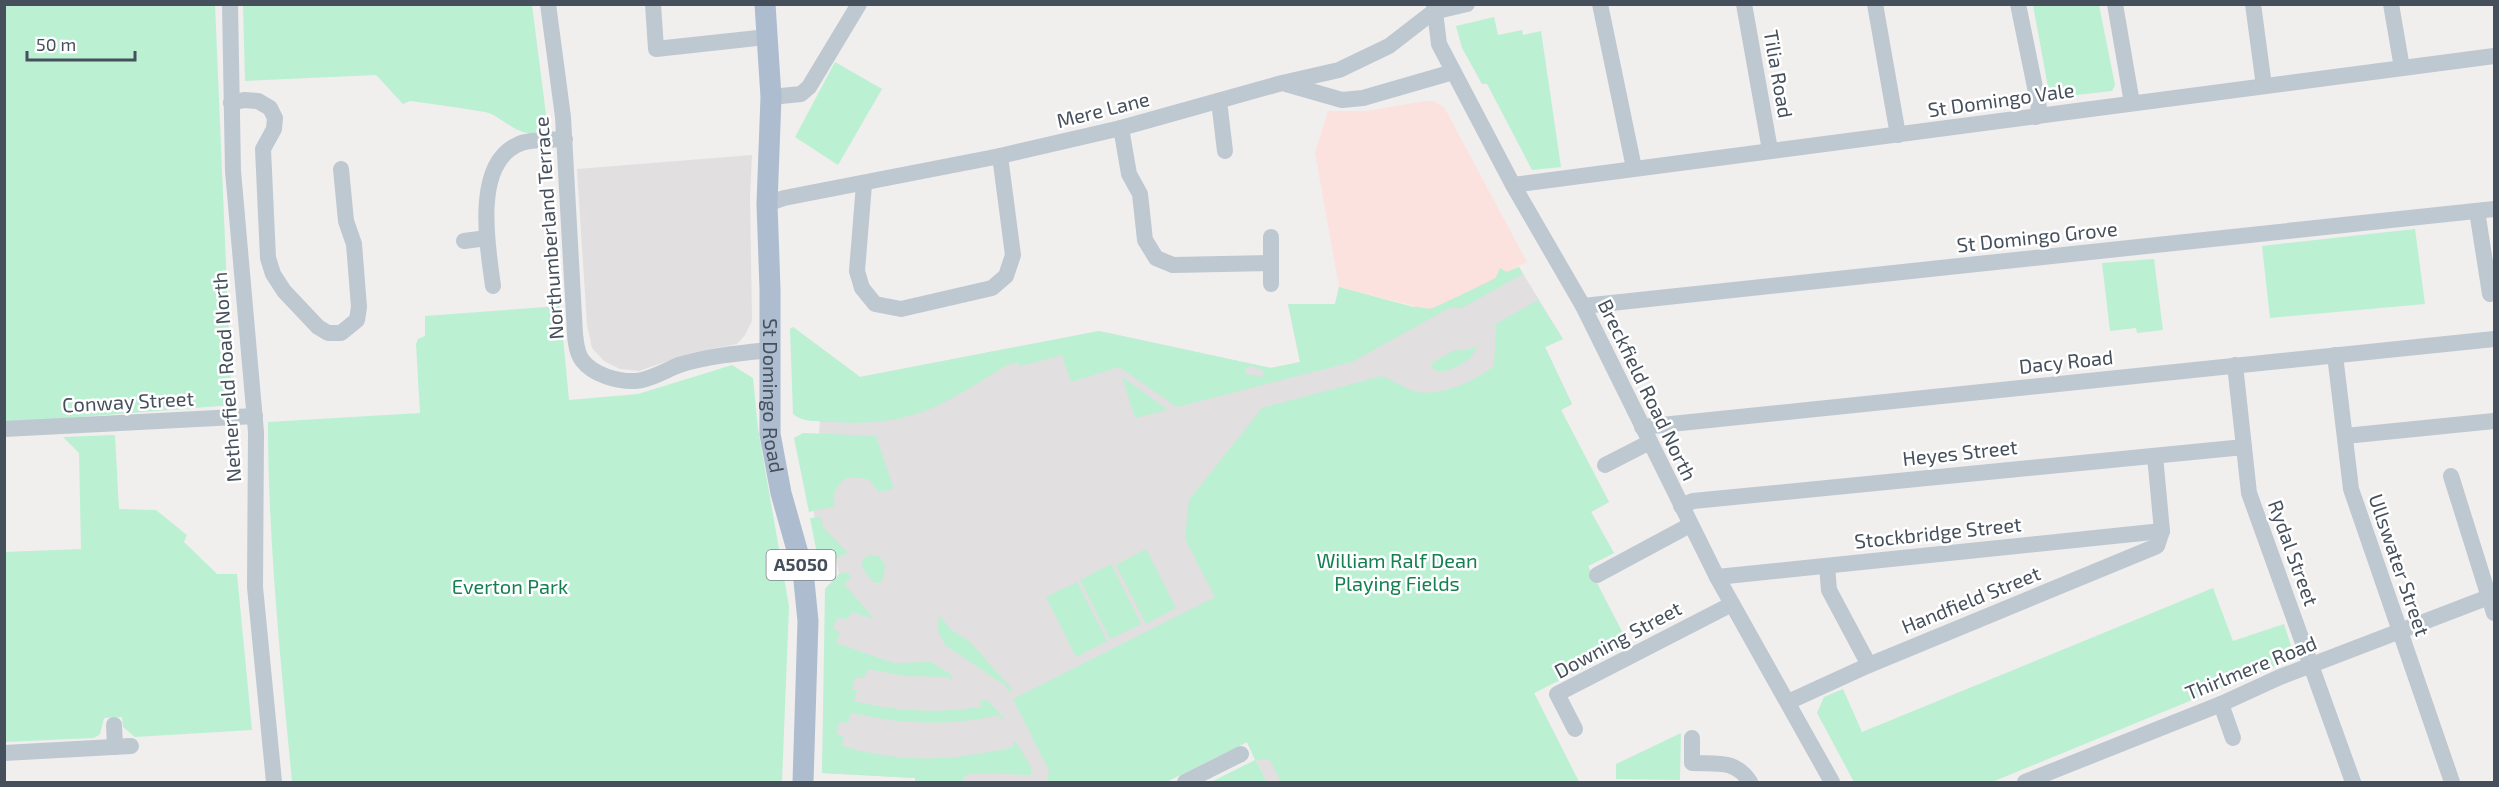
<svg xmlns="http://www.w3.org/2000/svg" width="2499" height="787" font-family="'Exo 2',sans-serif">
  <rect width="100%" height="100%" fill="#f1eeee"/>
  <g fill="#e2dfe0">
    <polygon points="752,155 750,196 752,321 745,335 737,344 691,353 639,371 620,369 604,361 592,348 587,325 577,169"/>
    <polygon points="1519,267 1563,339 1545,347 1572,404 1561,410 1609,502 1591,512 1614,553 1588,566 1629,645 1534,693 1579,782 1267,782 1247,742 1166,782 915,782 915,778 822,773 827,628 825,589 839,574 836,558 818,551 807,448 819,434 820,420 793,327 860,377 1099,331 1271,368 1300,362 1288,304 1335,304 1339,287 1413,307"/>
  </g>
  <polygon fill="#fce2de" points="1424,101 1434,101 1444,107 1527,262 1439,306 1427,309 1339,287 1315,153 1328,111 1367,111"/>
  <g fill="#bbf0d3" fill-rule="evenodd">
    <polygon points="4,5 215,5 232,405 5,423"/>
    <path d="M243 5H532L547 122C529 151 503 115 485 112 460 108 435 104 410 101L403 104 376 75 245 81Z"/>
    <polygon points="2033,5 2099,5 2115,85 2112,91 2050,98"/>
    <polygon points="1494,17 1498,35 1522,30 1523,35 1541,31 1561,167 1532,170 1487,84 1482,84 1462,48 1456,26"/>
    <polygon points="835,62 882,89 838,165 795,137"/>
    <polygon points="2415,229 2425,304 2270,318 2262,246"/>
    <polygon points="2154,259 2163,330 2137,333 2136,328 2110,331 2102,263"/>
    <path d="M1519 267 1523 274 1462 308 1451 307 1352 362 1177 407 1119 367 1071 382 1062 355 1020 366 1018 362 1007 365C941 406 913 427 832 422 819 421 804 423 793 414L790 329 793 327 860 377 1099 331 1271 368 1300 362 1288 304H1335L1339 287 1413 307 1431 309 1495 279 1500 268 1507 272ZM1251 366 1264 371 1262 377 1246 374 1245 369Z"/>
    <path d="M1538 300 1563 339 1545 347 1572 404 1561 410 1609 502 1591 512 1614 553 1588 566 1629 645 1534 693 1579 782H1281L1270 760H1256L1267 782H1211L1255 760 1247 742 1166 782H1047L1049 771 1013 699 1215 597 1185 539 1189 500 1262 408 1382 376C1392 380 1401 386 1411 390 1434 400 1476 381 1494 366L1496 324Z"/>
    <path d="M560 306 569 400 638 394 732 365 753 378 758 429 789 606 782 782H292C281 663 268 543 268 422L420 413 416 344 418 339 425 336V316Z"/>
    <path d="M1476 347C1474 361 1452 370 1439 372L1431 367 1433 362 1457 349 1460 351Z"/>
    <polygon points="1122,377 1168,410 1135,418"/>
    <path d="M803 433 876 436 894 489 879 492 868 479 849 477C838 482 831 493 835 506L809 512 794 438Z"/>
    <polygon points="115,435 119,509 156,510 187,535 184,542 217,574 237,574 252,730 135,737 123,727 122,717 104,718 100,734 94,738 5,742 5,552 81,549 79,453 63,437"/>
    <polygon points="821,517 823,527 848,553 836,558 816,549 810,518"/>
    <polygon points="1146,549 1176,608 1146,624 1116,565"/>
    <polygon points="872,555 879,556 885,565 883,579 879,583 873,582 861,566 864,558"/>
    <polygon points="1111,564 1141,624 1110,639 1080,580"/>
    <path d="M847 572 851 577 844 584 874 619 852 612 847 620 838 617 833 628 840 633 836 643 894 663 931 662 952 675 951 683 950 677 904 676 868 669 864 678H855L852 689 857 690 854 701C897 712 937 713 981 707L980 701 987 700 1004 718 1002 721 999 715C948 727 902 724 851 713L848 723 839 722 836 734 844 736 842 746C905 764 951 761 1014 747L1013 742H1016L1031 767V775L973 773 963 776V782L921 781 915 782V778L822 773 825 589 839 574Z"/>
    <polygon points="1077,582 1107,641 1076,657 1046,597"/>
    <polygon points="2213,588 2233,641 2284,624 2295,658 1992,782 1854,782 1817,713 1824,697 1843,689 1862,732"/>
    <polygon points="939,615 950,629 970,642 1012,689 1009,692 1006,686 945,645 938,631"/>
    <polygon points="1681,733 1680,780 1616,779 1616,764"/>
  </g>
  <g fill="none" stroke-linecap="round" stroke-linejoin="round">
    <g stroke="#bec8d1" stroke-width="16">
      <polyline points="230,4 233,171 256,432 255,587 274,782"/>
      <path d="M548 4 563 117 574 316C575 329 574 349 582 360 593 375 618 382 636 381 650 380 666 370 679 365 708 356 740 353 770 350"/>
      <polyline points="653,4 656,49 767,37"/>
      <polyline points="1434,4 1439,44 1513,185 1583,306 1717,577 1832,782"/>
      <polyline points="1600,4 1634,168"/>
      <polyline points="1744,4 1770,150"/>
      <polyline points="1875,4 1898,135"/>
      <polyline points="2018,4 2039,107 2036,117"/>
      <polyline points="2115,4 2132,103"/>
      <polyline points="2253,4 2264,86"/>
      <polyline points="2391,4 2402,68"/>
      <polyline points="1286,84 1342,100 1363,98 1453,72"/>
      <polyline points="771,97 801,94 809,87 859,4"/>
      <polyline points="1219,101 1225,151"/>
      <polyline points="231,103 244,100 258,101 270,108 275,118 274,129 263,149 268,258 273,274 284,291 318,327 328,333 341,333 357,320 359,307 354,244 346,221 341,169"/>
      <polyline points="1121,128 1129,174 1140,194 1145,240 1156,258 1173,265 1271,263"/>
      <polyline points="864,184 857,271 862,288 875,304 901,309 992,288 1006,276 1013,255 1000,156"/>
      <polyline points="1513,185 2494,56"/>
      <polyline points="767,204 784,198 1000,156 1121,128 1282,83 1339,70 1389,46 1433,12 1467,4"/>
      <polyline points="2477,211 2490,294"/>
      <polyline points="1271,237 1271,284"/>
      <polyline points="464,241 487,238"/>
      <path d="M493 286C488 248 472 164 519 144 529 139 553 140 565 139"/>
      <polyline points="1583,306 2494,209"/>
      <polyline points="2335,355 2351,489 2452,782"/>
      <polyline points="2235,365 2249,493 2353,782"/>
      <polyline points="1642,427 2494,339"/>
      <polyline points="4,429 255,416"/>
      <polyline points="2345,436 2494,421"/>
      <polyline points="1605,465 1650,442"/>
      <polyline points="2451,476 2494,613"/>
      <polyline points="1681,506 1693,501 2244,447"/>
      <polyline points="1827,566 1829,590 1869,665"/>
      <polyline points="1597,575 1690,525"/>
      <polyline points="1717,577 2162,531"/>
      <polyline points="1788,702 1869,665 2157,546 2162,531 2155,456"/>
      <polyline points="2221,704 2233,738"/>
      <polyline points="114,725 115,747"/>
      <polyline points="1575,729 1557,694 1732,604"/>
      <path d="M1692 738V763C1716 764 1735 759 1750 782"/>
      <polyline points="4,753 131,746"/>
      <polyline points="1185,782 1241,754"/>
      <polyline points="2025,782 2221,704 2280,677 2494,595"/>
    </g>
    <path stroke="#adbcce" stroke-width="21" id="s1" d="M765 4 771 97 767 204 770 289V434L781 493 803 571 808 621 803 782"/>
  </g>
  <g text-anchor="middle" stroke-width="5" stroke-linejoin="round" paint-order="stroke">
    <rect fill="#fff" stroke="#7e848d" stroke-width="1.5" x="766.5" y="550" width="69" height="30" rx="4.5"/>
    <g font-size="18" font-weight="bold" fill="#46505c">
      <text x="801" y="571">A5050</text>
    </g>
    <g font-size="20" fill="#46505c" stroke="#fff">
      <text transform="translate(1778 74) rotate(80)" y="7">Tilia Road</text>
      <text transform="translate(2001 100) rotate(-8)" y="7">St Domingo Vale</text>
      <text transform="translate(1103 110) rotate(-14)" y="7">Mere Lane</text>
      <text transform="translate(549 228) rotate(-94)" y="7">Northumberland Terrace</text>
      <text transform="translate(2037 237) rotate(-6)" y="7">St Domingo Grove</text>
      <text transform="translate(2066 362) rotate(-6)" y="7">Dacy Road</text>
      <text transform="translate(227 377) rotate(-94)" y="7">Netherfield Road North</text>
      <text transform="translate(1647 390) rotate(64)" y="7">Breckfield Road North</text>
      <text dy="7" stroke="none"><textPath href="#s1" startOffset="392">St Domingo Road</textPath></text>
      <text transform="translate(128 402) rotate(-3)" y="7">Conway Street</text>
      <text transform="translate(1960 453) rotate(-6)" y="7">Heyes Street</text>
      <text transform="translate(1938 533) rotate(-6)" y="7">Stockbridge Street</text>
      <text transform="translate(2293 553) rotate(70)" y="7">Rydal Street</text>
      <text transform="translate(2399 565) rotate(71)" y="7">Ullswater Street</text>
      <text transform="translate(1971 600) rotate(-22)" y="7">Handfield Street</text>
      <text transform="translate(1618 640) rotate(-28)" y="7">Downing Street</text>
      <text transform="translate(2251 668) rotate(-22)" y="7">Thirlmere Road</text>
    </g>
    <g font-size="20" fill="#148051" stroke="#fff">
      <text x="1397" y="568">William Ralf Dean<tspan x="1397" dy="23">Playing Fields</tspan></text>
      <text x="510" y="594">Everton Park</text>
    </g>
  </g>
  <rect width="2499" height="787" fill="none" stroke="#46505c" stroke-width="12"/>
  <path d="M27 51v9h108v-9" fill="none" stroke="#46505c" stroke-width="3"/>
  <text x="36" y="51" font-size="18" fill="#46505c" stroke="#ffffff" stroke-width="4.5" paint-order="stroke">50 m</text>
</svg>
